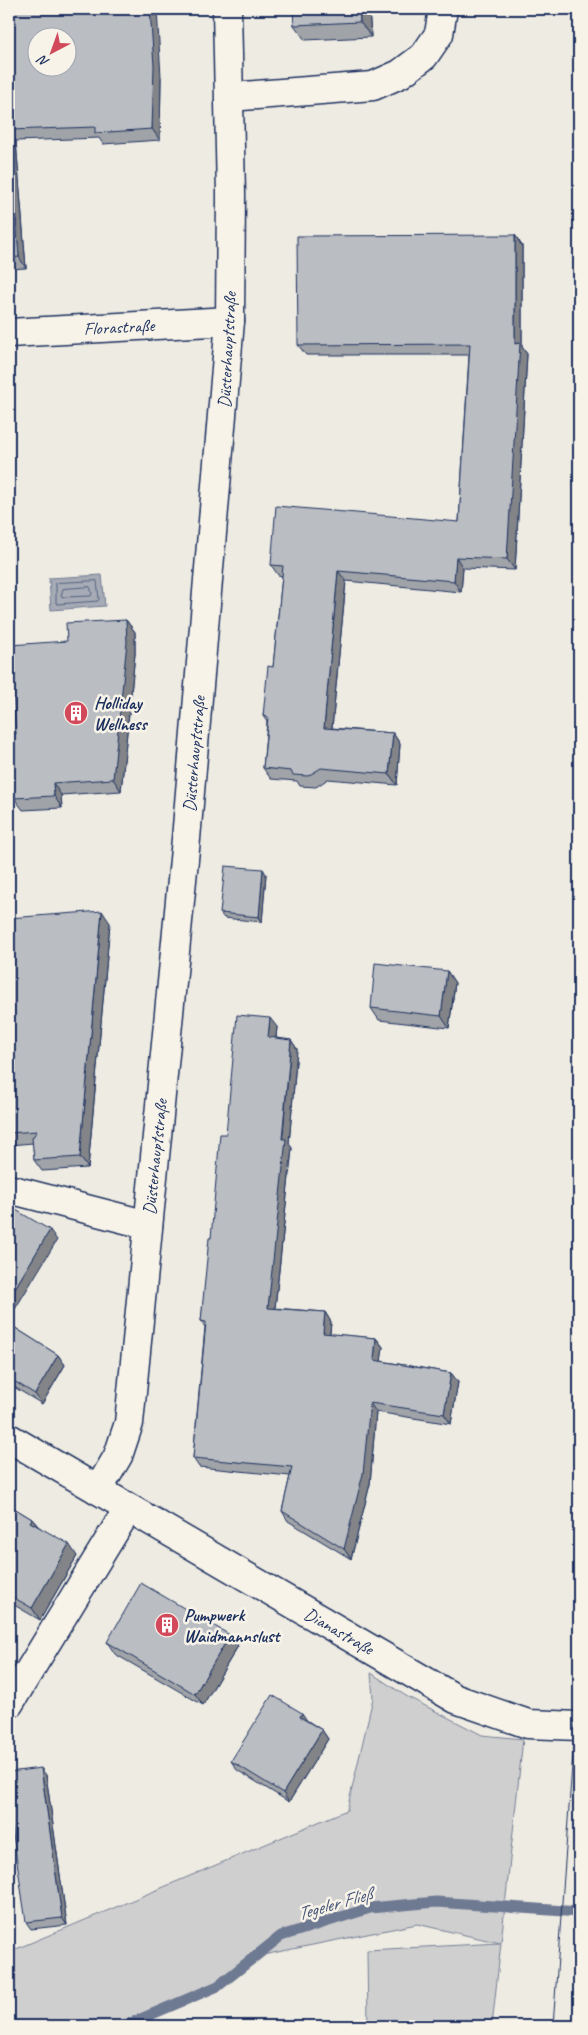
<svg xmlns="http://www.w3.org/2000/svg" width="588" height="2035" font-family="Caveat,sans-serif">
  <rect width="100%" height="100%" fill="#eeebe2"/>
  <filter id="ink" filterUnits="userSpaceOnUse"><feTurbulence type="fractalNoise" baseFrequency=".02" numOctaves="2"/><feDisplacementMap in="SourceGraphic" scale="10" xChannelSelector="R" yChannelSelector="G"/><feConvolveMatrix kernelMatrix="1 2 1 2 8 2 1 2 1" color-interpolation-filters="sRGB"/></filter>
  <g filter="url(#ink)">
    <polygon fill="#cfcfcf" stroke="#757f96" points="371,1673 406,1696 482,1735 523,1739 492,2026 368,2026 367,1950 500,1943 417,1924 258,1956 218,1986 124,2026 9,2026 9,1952 347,1810 373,1698"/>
    <polygon fill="#a6abb5" stroke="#6e7992" points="102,575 105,606 51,610 49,578"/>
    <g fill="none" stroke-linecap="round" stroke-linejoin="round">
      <g stroke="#536181" stroke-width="1">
        <polygon points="97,581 99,599 98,601 58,604 56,603 56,583"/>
        <polygon points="90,587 92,593 91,596 64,597 61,596 63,589"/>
      </g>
      <polyline stroke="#6e7992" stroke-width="11" points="124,2026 218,1986 281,1936 370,1908 436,1902 579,1912"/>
      <g stroke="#1b2f5e" stroke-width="31">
        <g id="minor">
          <polyline points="230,97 373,86 400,74 424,56 439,34 443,9"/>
          <polyline points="9,333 230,321"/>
          <polyline points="9,1189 148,1225"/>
          <polyline points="9,1438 456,1699 528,1724 579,1726"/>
          <polyline points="98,1490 118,1456 129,1423 186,839 230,321 231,195 227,9"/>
          <polyline points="9,1704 128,1509"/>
        </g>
      </g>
      <use href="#minor" stroke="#f7f3e8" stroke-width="28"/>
      <g stroke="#1b2f5e" stroke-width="1">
        <polyline points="553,2026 579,1670"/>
        <polyline points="577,2026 579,1995"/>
      </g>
    </g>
    <g fill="#a0a3a7" stroke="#1b2f5e">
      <polygon points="9,9 161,77 160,140 103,144 99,138 16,141 26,268 9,269"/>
      <polygon points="293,9 369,9 371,37 305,40 294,25"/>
      <polygon points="515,235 522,246 522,347 527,354 515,570 463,568 461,592 346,581 332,728 393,733 400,744 397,785 328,779 316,787 300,786 297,781 271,779 263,768 267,722 263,716 273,667 282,576 278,575 271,565 459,522 469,355 306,355 298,345"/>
      <polygon points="126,620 135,632 135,654 121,791 61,795 62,808 23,810 14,798 16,734 67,641"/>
      <polygon points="266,874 262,922 224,918 220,913"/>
      <polygon points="9,918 110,923 88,1168 42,1171 34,1160 33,1143 9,1145"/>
      <polygon points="447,971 455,983 449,1028 379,1020 371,1008"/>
      <polygon points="277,1027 276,1038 291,1040 297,1049 289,1144 292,1148 275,1308 325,1312 331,1322 330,1334 376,1338 383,1347 381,1361 451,1373 458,1382 451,1424 376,1412 370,1484 351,1559 288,1521 282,1511 290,1476 199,1467 193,1458 205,1327 201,1321 211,1238"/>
      <polygon points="9,1324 58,1355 65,1365 42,1404 9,1384"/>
      <polygon points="9,1505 32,1519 38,1526 77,1556 40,1620 9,1602"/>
      <polygon points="107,1642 238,1646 203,1705 115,1654"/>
      <polygon points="308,1721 322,1730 328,1739 289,1802 237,1770 231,1761"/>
      <polygon points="46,1775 67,1925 31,1929 26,1922"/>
    </g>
    <g fill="#828488" stroke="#1b2f5e">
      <polygon points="150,9 157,9 161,77 160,140 152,129"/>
      <polygon points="359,9 369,9 371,37 360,22"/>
      <polygon points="9,130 16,141 26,268 19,257"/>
      <polygon points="515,235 522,246 522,347 527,354 515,570 507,559 515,344"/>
      <polygon points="456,557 463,568 461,592 454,581"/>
      <polygon points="338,571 346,581 331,738 324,728"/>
      <polygon points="126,620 135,632 135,654 121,791 113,779"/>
      <polygon points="393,733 400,744 397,785 389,774"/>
      <polygon points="53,783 61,795 62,808 54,796"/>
      <polygon points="263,869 266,874 262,922 259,917"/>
      <polygon points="102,911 110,923 88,1168 80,1157"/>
      <polygon points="447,971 455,983 449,1028 441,1016"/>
      <polygon points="270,1018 277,1027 275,1046 268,1037"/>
      <polygon points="291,1040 297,1049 289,1144 292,1148 274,1317 268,1308"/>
      <polygon points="50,1230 57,1240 9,1319 9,1298"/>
      <polygon points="325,1312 331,1322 329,1342 323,1333"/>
      <polygon points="376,1338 383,1347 380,1370 374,1360"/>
      <polygon points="58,1355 65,1365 42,1404 35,1394"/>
      <polygon points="451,1373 458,1382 451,1424 444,1414"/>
      <polygon points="370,1403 376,1412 370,1484 351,1559 344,1549"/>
      <polygon points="32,1519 41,1530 30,1522"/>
      <polygon points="69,1544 77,1556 40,1620 32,1608"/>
      <polygon points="230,1635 238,1646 203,1705 195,1694"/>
      <polygon points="302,1713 308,1722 300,1717"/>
      <polygon points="322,1730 328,1739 289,1802 283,1793"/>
      <polygon points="41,1768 46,1775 67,1925 62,1918"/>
    </g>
    <g fill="#babdc2" stroke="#1b2f5e" fill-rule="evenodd">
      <path d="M9 9H150L154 66 152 129 95 133V127L9 130ZM38 38H68V68H38Z"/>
      <polygon points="293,9 359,9 360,22 294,25"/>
      <polygon points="9,131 19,257 9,258"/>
      <polygon points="515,235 515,344 520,343 507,559 456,557 454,581 338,571 324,728 393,733 389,774 321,768 308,776 293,775 291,771 263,768 268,717 263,716 268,666 273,667 283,566 271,565 276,506 459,522 470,344 298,345 297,236"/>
      <polygon points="126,620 127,642 113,779 53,783 54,796 14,798 11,734 16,734 10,645 67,641 66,623"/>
      <polygon points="225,866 263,869 259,917 220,913"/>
      <polygon points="102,911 80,1157 34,1160 32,1138 37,1131 9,1133 9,918"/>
      <polygon points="375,963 447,971 441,1016 371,1008"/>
      <polygon points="237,1015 270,1018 268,1037 291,1040 282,1139 286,1139 268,1308 325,1312 323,1333 376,1338 374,1360 451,1373 444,1414 370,1403 363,1474 344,1549 282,1511 292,1467 193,1458 206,1322 201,1321 209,1238 211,1238 220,1134 226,1134"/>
      <polygon points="9,1206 50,1230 9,1298"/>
      <polygon points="9,1324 58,1355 35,1394 9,1378"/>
      <polygon points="9,1505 32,1519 30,1522 69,1544 32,1608 9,1595"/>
      <polygon points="141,1583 230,1635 195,1694 107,1642"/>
      <polygon points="272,1695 302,1713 300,1717 322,1730 283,1793 231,1761"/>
      <polygon points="41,1768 62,1918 26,1922 9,1808 9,1772"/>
    </g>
  </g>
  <defs>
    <g id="building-disc" transform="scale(1.25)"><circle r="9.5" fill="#d1495b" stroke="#f7f3e8"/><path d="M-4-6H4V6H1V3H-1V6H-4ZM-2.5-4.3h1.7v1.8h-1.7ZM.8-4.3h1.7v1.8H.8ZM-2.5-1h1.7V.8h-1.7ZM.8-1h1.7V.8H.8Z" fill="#fff"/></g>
  </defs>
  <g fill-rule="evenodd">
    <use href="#building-disc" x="76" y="713"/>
    <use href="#building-disc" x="167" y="1625"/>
  </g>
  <g text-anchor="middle" stroke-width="5" stroke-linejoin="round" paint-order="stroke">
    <g font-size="18" fill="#1b2f5e" stroke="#f7f3e8">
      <text transform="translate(119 327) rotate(-3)" y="6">Florastraße</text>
      <text transform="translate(227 350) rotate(-87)" y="6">Düsterhauptstraße</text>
      <text transform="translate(194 754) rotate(-85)" y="6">Düsterhauptstraße</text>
      <text transform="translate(155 1157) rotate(-84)" y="6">Düsterhauptstraße</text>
      <text transform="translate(339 1631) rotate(30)" y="6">Dianastraße</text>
    </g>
    <g font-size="18" font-weight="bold" fill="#1b2f5e" stroke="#f7f3e8" text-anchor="start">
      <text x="94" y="709">Holliday<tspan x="94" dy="21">Wellness</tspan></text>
      <text x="184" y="1621">Pumpwerk<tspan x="184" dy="21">Waidmannslust</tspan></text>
    </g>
    <g font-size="19" font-style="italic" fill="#455478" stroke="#f7f3e8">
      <text transform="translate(334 1903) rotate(-16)" y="7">Tegeler Fließ</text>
    </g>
  </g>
  <rect width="588" height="2035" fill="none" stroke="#f7f3e8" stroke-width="30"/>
  <rect x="15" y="15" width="558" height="2005" fill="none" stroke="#1b2f5e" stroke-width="2" filter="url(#ink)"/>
  <g transform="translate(52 52) rotate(221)"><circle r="24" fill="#f7f3e8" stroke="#9fa5b1"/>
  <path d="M0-4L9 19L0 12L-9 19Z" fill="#d1495b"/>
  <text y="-8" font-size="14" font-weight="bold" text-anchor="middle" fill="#1b2f5e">N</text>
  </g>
</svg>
